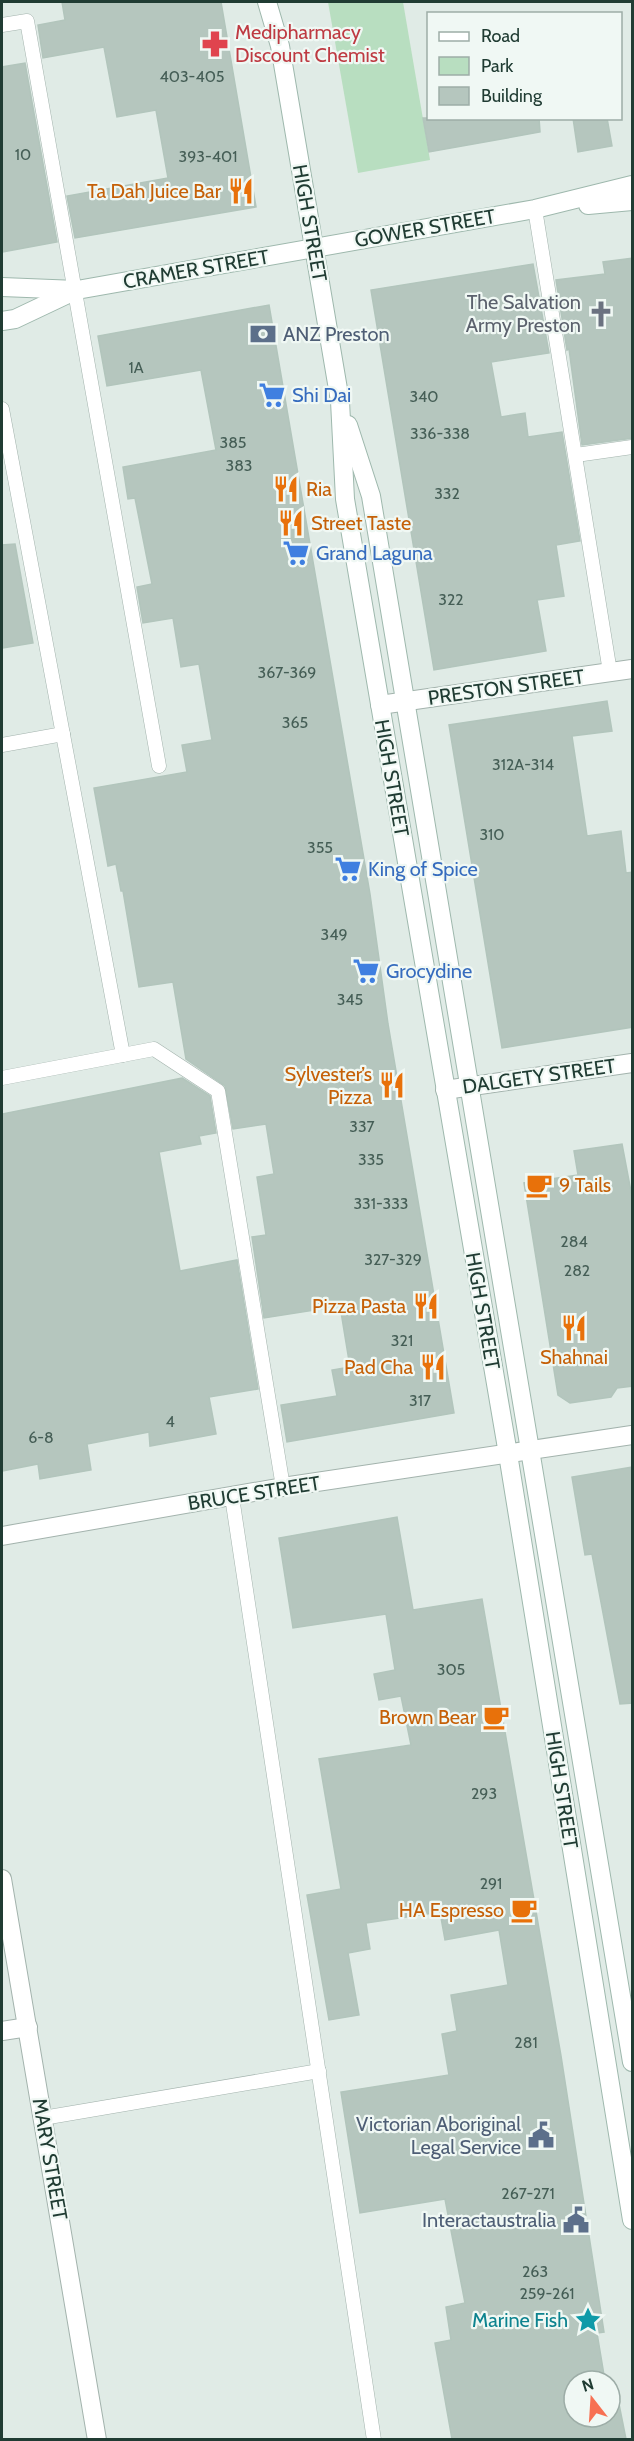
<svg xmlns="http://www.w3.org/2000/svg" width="634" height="2441" font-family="Cabin,sans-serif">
  <rect width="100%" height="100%" fill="#e0ebe6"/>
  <polygon fill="#b8dec0" points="328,2 403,2 430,160 358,173"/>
  <g fill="#b5c6be" stroke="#b2c5bc" stroke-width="1.5">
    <polygon points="62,2 221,2 256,207 75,238 67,196 168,178 156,110 117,117 104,47 43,58 38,25 65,20"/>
    <polygon points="25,63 57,242 2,252 2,67"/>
    <polygon points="423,118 539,118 540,132 429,152"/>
    <polygon points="573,118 607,118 612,146 578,152"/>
    <polygon points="633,258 633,438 582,445 569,349 567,350 556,280 605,274 603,262"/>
    <polygon points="533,264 549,353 491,362 501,417 525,413 528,437 562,432 580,541 556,545 564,596 537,600 546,651 434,670 371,290"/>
    <polygon points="269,305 370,894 388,1024 454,1413 287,1442 281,1405 337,1396 332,1370 350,1367 340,1306 264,1318 252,1237 266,1235 257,1177 274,1174 266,1124 233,1129 225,1086 186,1059 173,982 139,987 123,891 121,891 116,864 108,866 94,788 187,772 182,745 212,740 199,664 181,667 173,618 143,623 137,587 152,584 135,498 128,499 123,467 216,450 201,370 107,386 98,336"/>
    <polygon points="15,544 33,643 2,648 2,545"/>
    <polygon points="607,701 612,731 572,736 587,836 621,831 626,873 633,872 633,1027 502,1048 449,725"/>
    <polygon points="182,1078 210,1096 216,1133 199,1136 201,1144 159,1152 180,1271 237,1260 258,1389 209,1397 216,1434 150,1446 149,1432 87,1444 91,1470 40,1479 38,1464 2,1471 2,1114"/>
    <polygon points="622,1144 633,1202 633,1386 617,1388 611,1397 570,1403 558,1395 524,1183 578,1175 574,1151"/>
    <polygon points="633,1467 633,1703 620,1704 592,1554 585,1555 572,1477"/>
    <polygon points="397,1517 413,1610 482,1599 561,2056 604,2332 597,2333 605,2381 574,2381 574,2417 610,2417 610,2405 619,2404 626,2439 452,2439 435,2343 451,2340 446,2307 465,2303 445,2199 360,2213 341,2092 449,2075 442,2034 457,2031 451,1995 508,1985 499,1930 445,1940 440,1912 366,1923 370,1949 348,1953 359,2015 329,2020 307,1895 341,1889 319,1759 411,1745 401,1696 379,1700 374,1674 395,1670 386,1614 293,1628 279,1538"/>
  </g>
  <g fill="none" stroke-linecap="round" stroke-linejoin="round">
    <g stroke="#a3b3ad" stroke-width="15">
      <g id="lane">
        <polyline points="2,25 27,21 159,766"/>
        <polyline points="535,209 610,672"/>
        <polyline points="2,409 123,1055"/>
        <polyline points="576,455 632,447"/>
        <polyline points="2,745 63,734"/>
        <polyline points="2,1078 154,1049 218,1091 283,1487"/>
        <polyline points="232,1497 374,2440"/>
        <polyline points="43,2118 319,2071"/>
      </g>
    </g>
    <g stroke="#a3b3ad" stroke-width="20">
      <g id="street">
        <polyline points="380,705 632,669"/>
        <polyline points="445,1090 632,1063"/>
        <polyline points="2,1536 283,1487 632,1435"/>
        <polyline points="2,1879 97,2440"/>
        <polyline points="2,2031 28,2027"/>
      </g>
    </g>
    <g stroke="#9eb8ad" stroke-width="20">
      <g id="secondary">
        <polyline points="267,2 280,46 340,401 345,499 508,1454 632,2220"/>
        <polyline points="588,205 632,201"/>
        <polyline points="2,287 77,290 535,209 632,185"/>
        <polyline points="2,321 15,319 72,292"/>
        <polyline points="348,425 371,496 632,2062"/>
      </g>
    </g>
    <use href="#lane" stroke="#fff" stroke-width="14"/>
    <use href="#street" stroke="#fff" stroke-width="18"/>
    <use href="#secondary" stroke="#fff" stroke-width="18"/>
  </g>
  <defs>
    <g id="pharmacy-bare" transform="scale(2.07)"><path d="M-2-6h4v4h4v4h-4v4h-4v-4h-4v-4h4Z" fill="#e0444e" stroke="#f0f8f4" stroke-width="2.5" paint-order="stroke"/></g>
    <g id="restaurant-bare" transform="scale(2.07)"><path d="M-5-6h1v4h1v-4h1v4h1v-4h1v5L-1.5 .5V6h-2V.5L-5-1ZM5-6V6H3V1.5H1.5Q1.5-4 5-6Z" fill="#e8710a" stroke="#f0f8f4" stroke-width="2.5" paint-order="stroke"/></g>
    <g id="church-bare" transform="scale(2.07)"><path d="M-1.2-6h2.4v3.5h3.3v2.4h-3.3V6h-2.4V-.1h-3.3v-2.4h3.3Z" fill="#6b7280" stroke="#f0f8f4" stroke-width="2.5" paint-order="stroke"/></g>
    <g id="bank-bare" transform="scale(2.07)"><path d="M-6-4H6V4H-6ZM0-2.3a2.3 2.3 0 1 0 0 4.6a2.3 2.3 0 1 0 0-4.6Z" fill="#5c6f8a" stroke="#f0f8f4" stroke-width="2.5" paint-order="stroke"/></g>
    <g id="supermarket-bare" transform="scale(2.07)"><path d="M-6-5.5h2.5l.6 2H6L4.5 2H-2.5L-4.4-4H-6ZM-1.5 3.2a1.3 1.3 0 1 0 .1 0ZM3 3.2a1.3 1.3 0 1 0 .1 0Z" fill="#3f7fe0" stroke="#f0f8f4" stroke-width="2.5" paint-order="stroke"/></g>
    <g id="cafe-bare" transform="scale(2.07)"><path d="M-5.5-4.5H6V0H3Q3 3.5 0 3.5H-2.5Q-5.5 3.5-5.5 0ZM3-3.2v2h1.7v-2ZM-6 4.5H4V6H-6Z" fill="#e8710a" stroke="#f0f8f4" stroke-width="2.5" paint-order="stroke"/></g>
    <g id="civic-bare" transform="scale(2.07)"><path d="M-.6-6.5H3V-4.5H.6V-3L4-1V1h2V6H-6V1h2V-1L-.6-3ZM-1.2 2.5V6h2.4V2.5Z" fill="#5c6f8a" stroke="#f0f8f4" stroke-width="2.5" paint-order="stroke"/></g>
    <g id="sight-bare" transform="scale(2.07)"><path d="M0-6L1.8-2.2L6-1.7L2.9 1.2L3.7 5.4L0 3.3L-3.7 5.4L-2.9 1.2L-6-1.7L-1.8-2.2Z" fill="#0f9aa8" stroke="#f0f8f4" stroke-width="2.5" paint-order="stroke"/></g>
  </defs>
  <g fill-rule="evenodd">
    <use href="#pharmacy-bare" x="215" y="44"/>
    <use href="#restaurant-bare" x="241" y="191"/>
    <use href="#church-bare" x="601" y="314"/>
    <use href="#bank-bare" x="263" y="334"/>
    <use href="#supermarket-bare" x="272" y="395"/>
    <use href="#restaurant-bare" x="286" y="489"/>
    <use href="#restaurant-bare" x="291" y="523"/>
    <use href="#supermarket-bare" x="296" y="553"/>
    <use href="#supermarket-bare" x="348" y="869"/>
    <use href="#supermarket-bare" x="366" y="971"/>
    <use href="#restaurant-bare" x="392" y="1085"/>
    <use href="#cafe-bare" x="539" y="1185"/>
    <use href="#restaurant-bare" x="426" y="1306"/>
    <use href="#restaurant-bare" x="574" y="1328"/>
    <use href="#restaurant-bare" x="433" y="1367"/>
    <use href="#cafe-bare" x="496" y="1717"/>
    <use href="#cafe-bare" x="524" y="1910"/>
    <use href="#civic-bare" x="541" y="2135"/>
    <use href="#civic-bare" x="576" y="2220"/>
    <use href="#sight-bare" x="588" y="2320"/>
  </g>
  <g text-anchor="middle" stroke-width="4.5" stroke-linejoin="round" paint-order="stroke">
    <g font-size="16" fill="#455e56">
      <text x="192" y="82">403-405</text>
      <text x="23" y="160">10</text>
      <text x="208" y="162">393-401</text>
      <text x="136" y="373">1A</text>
      <text x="424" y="402">340</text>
      <text x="440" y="439">336-338</text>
      <text x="233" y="448">385</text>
      <text x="239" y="471">383</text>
      <text x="447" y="499">332</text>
      <text x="451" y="605">322</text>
      <text x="287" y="678">367-369</text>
      <text x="295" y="728">365</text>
      <text x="523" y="770">312A-314</text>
      <text x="492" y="840">310</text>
      <text x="320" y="853">355</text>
      <text x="334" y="940">349</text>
      <text x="350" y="1005">345</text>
      <text x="362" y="1132">337</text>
      <text x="371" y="1165">335</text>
      <text x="381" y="1209">331-333</text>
      <text x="574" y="1247">284</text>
      <text x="393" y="1265">327-329</text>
      <text x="577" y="1276">282</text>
      <text x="402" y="1346">321</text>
      <text x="420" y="1406">317</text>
      <text x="170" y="1427">4</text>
      <text x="41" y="1443">6-8</text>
      <text x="451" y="1675">305</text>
      <text x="484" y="1799">293</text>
      <text x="491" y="1889">291</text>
      <text x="526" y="2048">281</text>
      <text x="528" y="2199">267-271</text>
      <text x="535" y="2277">263</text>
      <text x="547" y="2299">259-261</text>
    </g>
    <g font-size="20" fill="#be3a42" stroke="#f0f8f4" text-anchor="start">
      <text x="235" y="39">Medipharmacy<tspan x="235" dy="23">Discount Chemist</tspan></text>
    </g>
    <g font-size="20" fill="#c56008" stroke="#f0f8f4" text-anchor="end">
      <text x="221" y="198">Ta Dah Juice Bar</text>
      <text x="306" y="496" text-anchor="start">Ria</text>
      <text x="311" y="530" text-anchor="start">Street Taste</text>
      <text x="372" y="1081">Sylvester’s<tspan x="372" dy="23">Pizza</tspan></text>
      <text x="559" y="1192" text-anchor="start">9 Tails</text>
      <text x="406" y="1313">Pizza Pasta</text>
      <text x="574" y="1364" text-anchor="middle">Shahnai</text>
      <text x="413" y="1374">Pad Cha</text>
      <text x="476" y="1724">Brown Bear</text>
      <text x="504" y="1917">HA Espresso</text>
    </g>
    <g font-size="20" fill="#203c33" stroke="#f0f8f4">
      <text transform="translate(310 223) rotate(80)" y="7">HIGH STREET</text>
      <text transform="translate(425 228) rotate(-10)" y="7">GOWER STREET</text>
      <text transform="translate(196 269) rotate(-10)" y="7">CRAMER STREET</text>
      <text transform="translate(506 687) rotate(-8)" y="7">PRESTON STREET</text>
      <text transform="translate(392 778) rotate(80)" y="7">HIGH STREET</text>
      <text transform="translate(539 1076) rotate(-8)" y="7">DALGETY STREET</text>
      <text transform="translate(483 1311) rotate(80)" y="7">HIGH STREET</text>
      <text transform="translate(254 1493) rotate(-9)" y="7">BRUCE STREET</text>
      <text transform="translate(562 1790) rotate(81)" y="7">HIGH STREET</text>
      <text transform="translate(50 2159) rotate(80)" y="7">MARY STREET</text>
    </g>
    <g font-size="20" fill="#5b616d" stroke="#f0f8f4" text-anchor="end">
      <text x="581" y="309">The Salvation<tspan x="581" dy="23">Army Preston</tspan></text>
    </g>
    <g font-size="20" fill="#4e5e75" stroke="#f0f8f4" text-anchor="end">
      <text x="283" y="341" text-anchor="start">ANZ Preston</text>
      <text x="521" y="2131">Victorian Aboriginal<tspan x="521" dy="23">Legal Service</tspan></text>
      <text x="556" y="2227">Interactaustralia</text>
    </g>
    <g font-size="20" fill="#366cbe" stroke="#f0f8f4" text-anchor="start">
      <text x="292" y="402">Shi Dai</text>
      <text x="316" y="560">Grand Laguna</text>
      <text x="368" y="876">King of Spice</text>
      <text x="386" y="978">Grocydine</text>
    </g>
    <g font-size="20" fill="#0d838f" stroke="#f0f8f4" text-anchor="end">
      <text x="568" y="2327">Marine Fish</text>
    </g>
  </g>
  <rect width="634" height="2441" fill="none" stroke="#203c33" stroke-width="6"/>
  <rect x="427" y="12" width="195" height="108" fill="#f0f8f4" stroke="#9dada7" stroke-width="1.5"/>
  <rect x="439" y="32" width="30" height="9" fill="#ffffff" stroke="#9dada7" stroke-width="1.5"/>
  <text x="481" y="42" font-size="18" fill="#203c33">Road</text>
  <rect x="439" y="57" width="30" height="18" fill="#b8dec0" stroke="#9dada7" stroke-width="1.5"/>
  <text x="481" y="72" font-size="18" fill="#203c33">Park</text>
  <rect x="439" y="87" width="30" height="18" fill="#b5c6be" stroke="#9dada7" stroke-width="1.5"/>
  <text x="481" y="102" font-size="18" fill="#203c33">Building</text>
  <g transform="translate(592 2399) rotate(343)"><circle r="28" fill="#f0f8f4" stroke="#9dada7" stroke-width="1.5"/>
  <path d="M0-4.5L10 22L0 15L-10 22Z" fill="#f77153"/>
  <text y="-9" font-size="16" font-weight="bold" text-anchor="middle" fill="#203c33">N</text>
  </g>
</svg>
